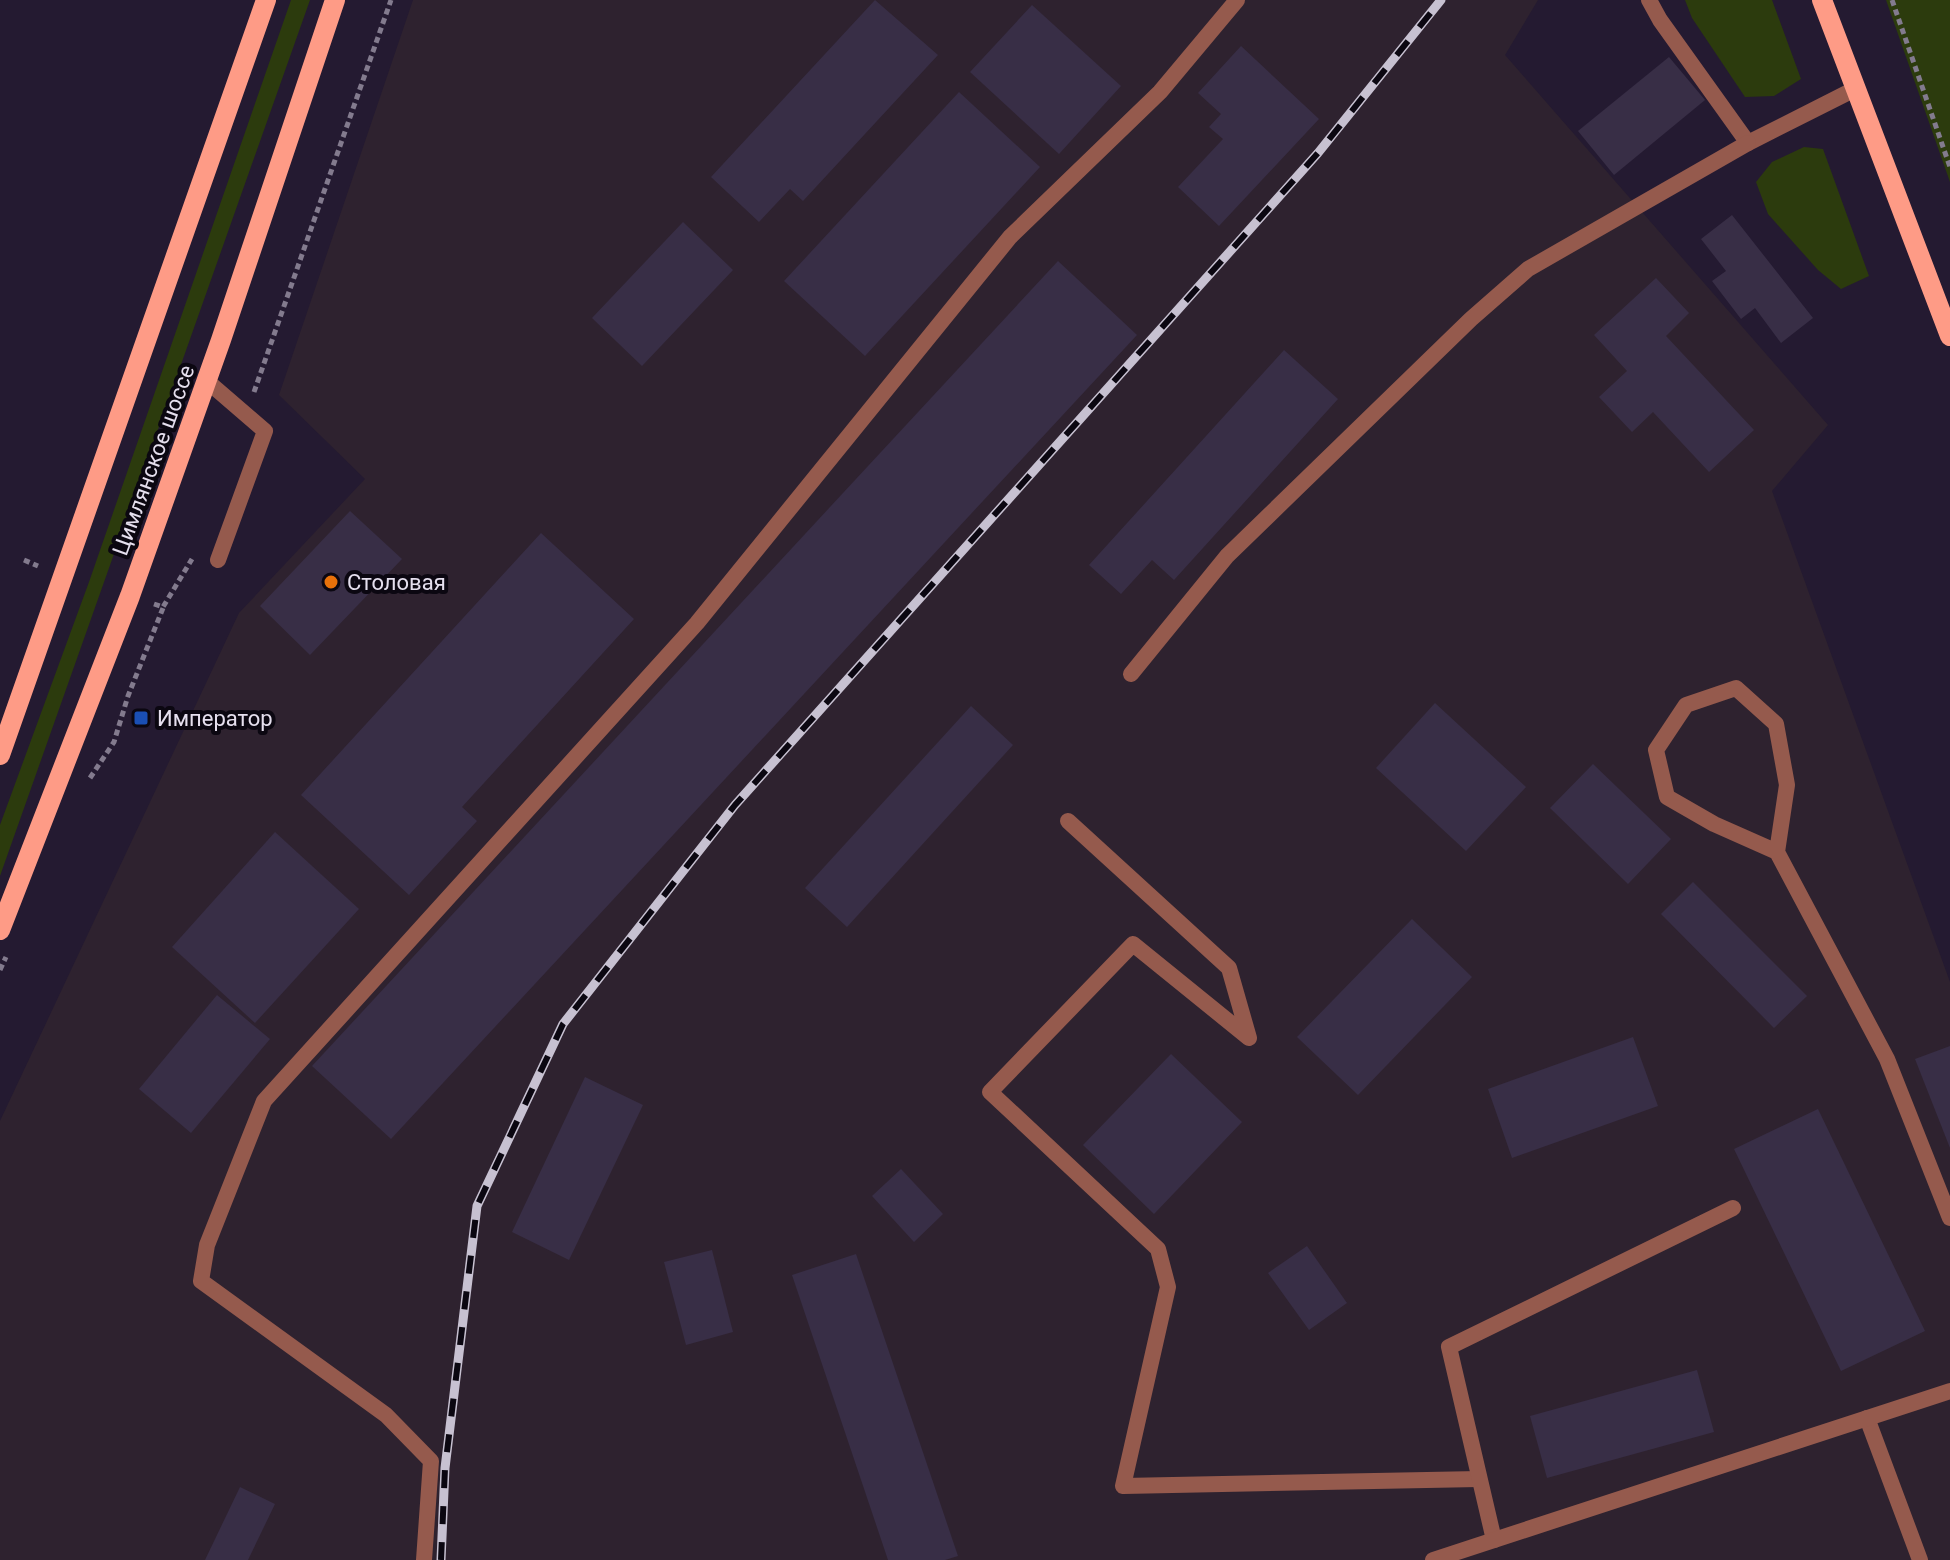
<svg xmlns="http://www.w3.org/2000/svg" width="1950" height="1560" font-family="Roboto,sans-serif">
  <rect width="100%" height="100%" fill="#241a31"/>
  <polygon fill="#2e222f" points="413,0 1538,0 1505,55 1828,425 1772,491 1950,982 1950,1560 0,1560 0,1121 239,613 365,479 279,395"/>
  <g fill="#2c3b0d">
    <polygon points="291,0 310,0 0,876 0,825 89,582"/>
    <polygon points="1685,0 1772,0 1801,79 1774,96 1745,97 1692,18"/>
    <polygon points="1886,0 1950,0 1950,182"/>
    <polygon points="1804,147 1823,149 1869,276 1841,289 1818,270 1768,214 1756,182 1772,162"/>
  </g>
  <g fill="#382e46">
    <polygon points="875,0 938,55 803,201 790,189 759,222 711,177"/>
    <polygon points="1032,5 1121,86 1059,154 970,72"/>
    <polygon points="1241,46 1319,119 1219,226 1178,187 1223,139 1209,127 1221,114 1198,93"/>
    <polygon points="1669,57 1705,100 1614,175 1578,131"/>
    <polygon points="959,92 1040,167 865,356 784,281"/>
    <polygon points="1732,215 1813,318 1781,343 1755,308 1741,319 1712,281 1726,271 1701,239"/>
    <polygon points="683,222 733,270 642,366 592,318"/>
    <polygon points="1058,261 1137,335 391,1139 312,1066"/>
    <polygon points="1656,278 1689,313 1666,336 1754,430 1709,472 1653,412 1632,432 1599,397 1627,371 1594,335"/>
    <polygon points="1284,350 1338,399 1174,580 1152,560 1121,594 1089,565"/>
    <polygon points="350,511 402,559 310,655 260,606"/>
    <polygon points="541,533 634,619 462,807 477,821 409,895 301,795"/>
    <polygon points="1435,703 1526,787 1466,851 1376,768"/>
    <polygon points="971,706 1013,745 847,927 805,888"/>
    <polygon points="1593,764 1671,839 1628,884 1550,808"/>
    <polygon points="275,832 359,909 255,1023 172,947"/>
    <polygon points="1693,882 1807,996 1774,1028 1661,914"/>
    <polygon points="1412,919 1472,977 1358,1095 1297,1037"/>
    <polygon points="217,995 270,1039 191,1133 139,1089"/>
    <polygon points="1633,1037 1658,1106 1512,1158 1488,1089"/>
    <polygon points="1950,1046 1950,1148 1915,1059"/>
    <polygon points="1171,1054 1242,1122 1154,1214 1083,1145"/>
    <polygon points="585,1077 643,1105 569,1260 512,1232"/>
    <polygon points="1818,1109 1925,1331 1841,1371 1734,1149"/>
    <polygon points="901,1169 943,1214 914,1242 872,1196"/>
    <polygon points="1307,1246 1347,1303 1309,1330 1268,1273"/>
    <polygon points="712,1250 733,1332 686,1345 664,1262"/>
    <polygon points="856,1254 958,1556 945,1560 888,1560 792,1275"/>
    <polygon points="1697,1370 1714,1432 1547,1478 1530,1416"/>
    <polygon points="240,1487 275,1504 248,1560 205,1560"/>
  </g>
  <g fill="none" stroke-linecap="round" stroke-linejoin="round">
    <g stroke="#837b8e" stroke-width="5" stroke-dasharray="6 4" stroke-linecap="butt">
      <polyline points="1892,0 1950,167"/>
      <polyline points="254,392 391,0"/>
      <polyline points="24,560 38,566"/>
      <polyline points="154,604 163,607 192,559"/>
      <polyline points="90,778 114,742 128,696 163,608"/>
      <polyline points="0,970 6,957"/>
    </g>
    <g stroke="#955a4d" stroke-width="16">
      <polyline points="1649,0 1660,20 1748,143 1855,89"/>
      <polyline points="207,381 265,431 218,560"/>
      <polyline points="1131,674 1227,556 1471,319 1528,269 1748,143"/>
      <polyline points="1068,821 1229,968 1249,1038 1133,944 990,1092 1158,1249 1168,1287 1123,1486 1479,1479"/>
      <polyline points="1777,852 1714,824 1667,797 1656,750 1686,705 1736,688 1776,724 1787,785 1777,852 1887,1059 1950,1218"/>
      <polyline points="1867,1418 1920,1560"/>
      <polyline points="1494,1540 1449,1347 1733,1208"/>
      <polyline points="424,1560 431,1461 386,1415 201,1281 207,1245 264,1101 697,623 1010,237 1160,92 1237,0"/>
      <polyline points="1433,1560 1950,1391"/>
    </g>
    <g stroke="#fe9b86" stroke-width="20">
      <polyline points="1822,0 1950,336"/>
      <polyline points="0,755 266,0"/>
      <polyline points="0,930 130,596 221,340 335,0"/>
    </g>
    <g stroke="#c7c1d1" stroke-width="9">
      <polyline id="rail" points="441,1560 445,1468 477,1206 563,1024 735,805 1318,153 1441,0"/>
    </g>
    <use href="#rail" stroke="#0b0711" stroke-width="6" stroke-dasharray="18" stroke-linecap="butt"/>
  </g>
  <circle fill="#e8710a" stroke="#0b0711" stroke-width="3" cx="331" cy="582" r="8"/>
  <rect fill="#1a4fb4" stroke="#0b0711" stroke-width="3" x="133" y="710" width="16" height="16" rx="4"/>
  <g text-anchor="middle" stroke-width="8" stroke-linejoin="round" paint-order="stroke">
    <g font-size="22" fill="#e5dfee" stroke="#0b0711">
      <text transform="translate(153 460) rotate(-70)" y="8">Цимлянское шоссе</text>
    </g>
    <g font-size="22" fill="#e5dfee" stroke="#0b0711" text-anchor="start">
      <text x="347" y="590">Столовая</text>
      <text x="157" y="726">Император</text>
    </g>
  </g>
</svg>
